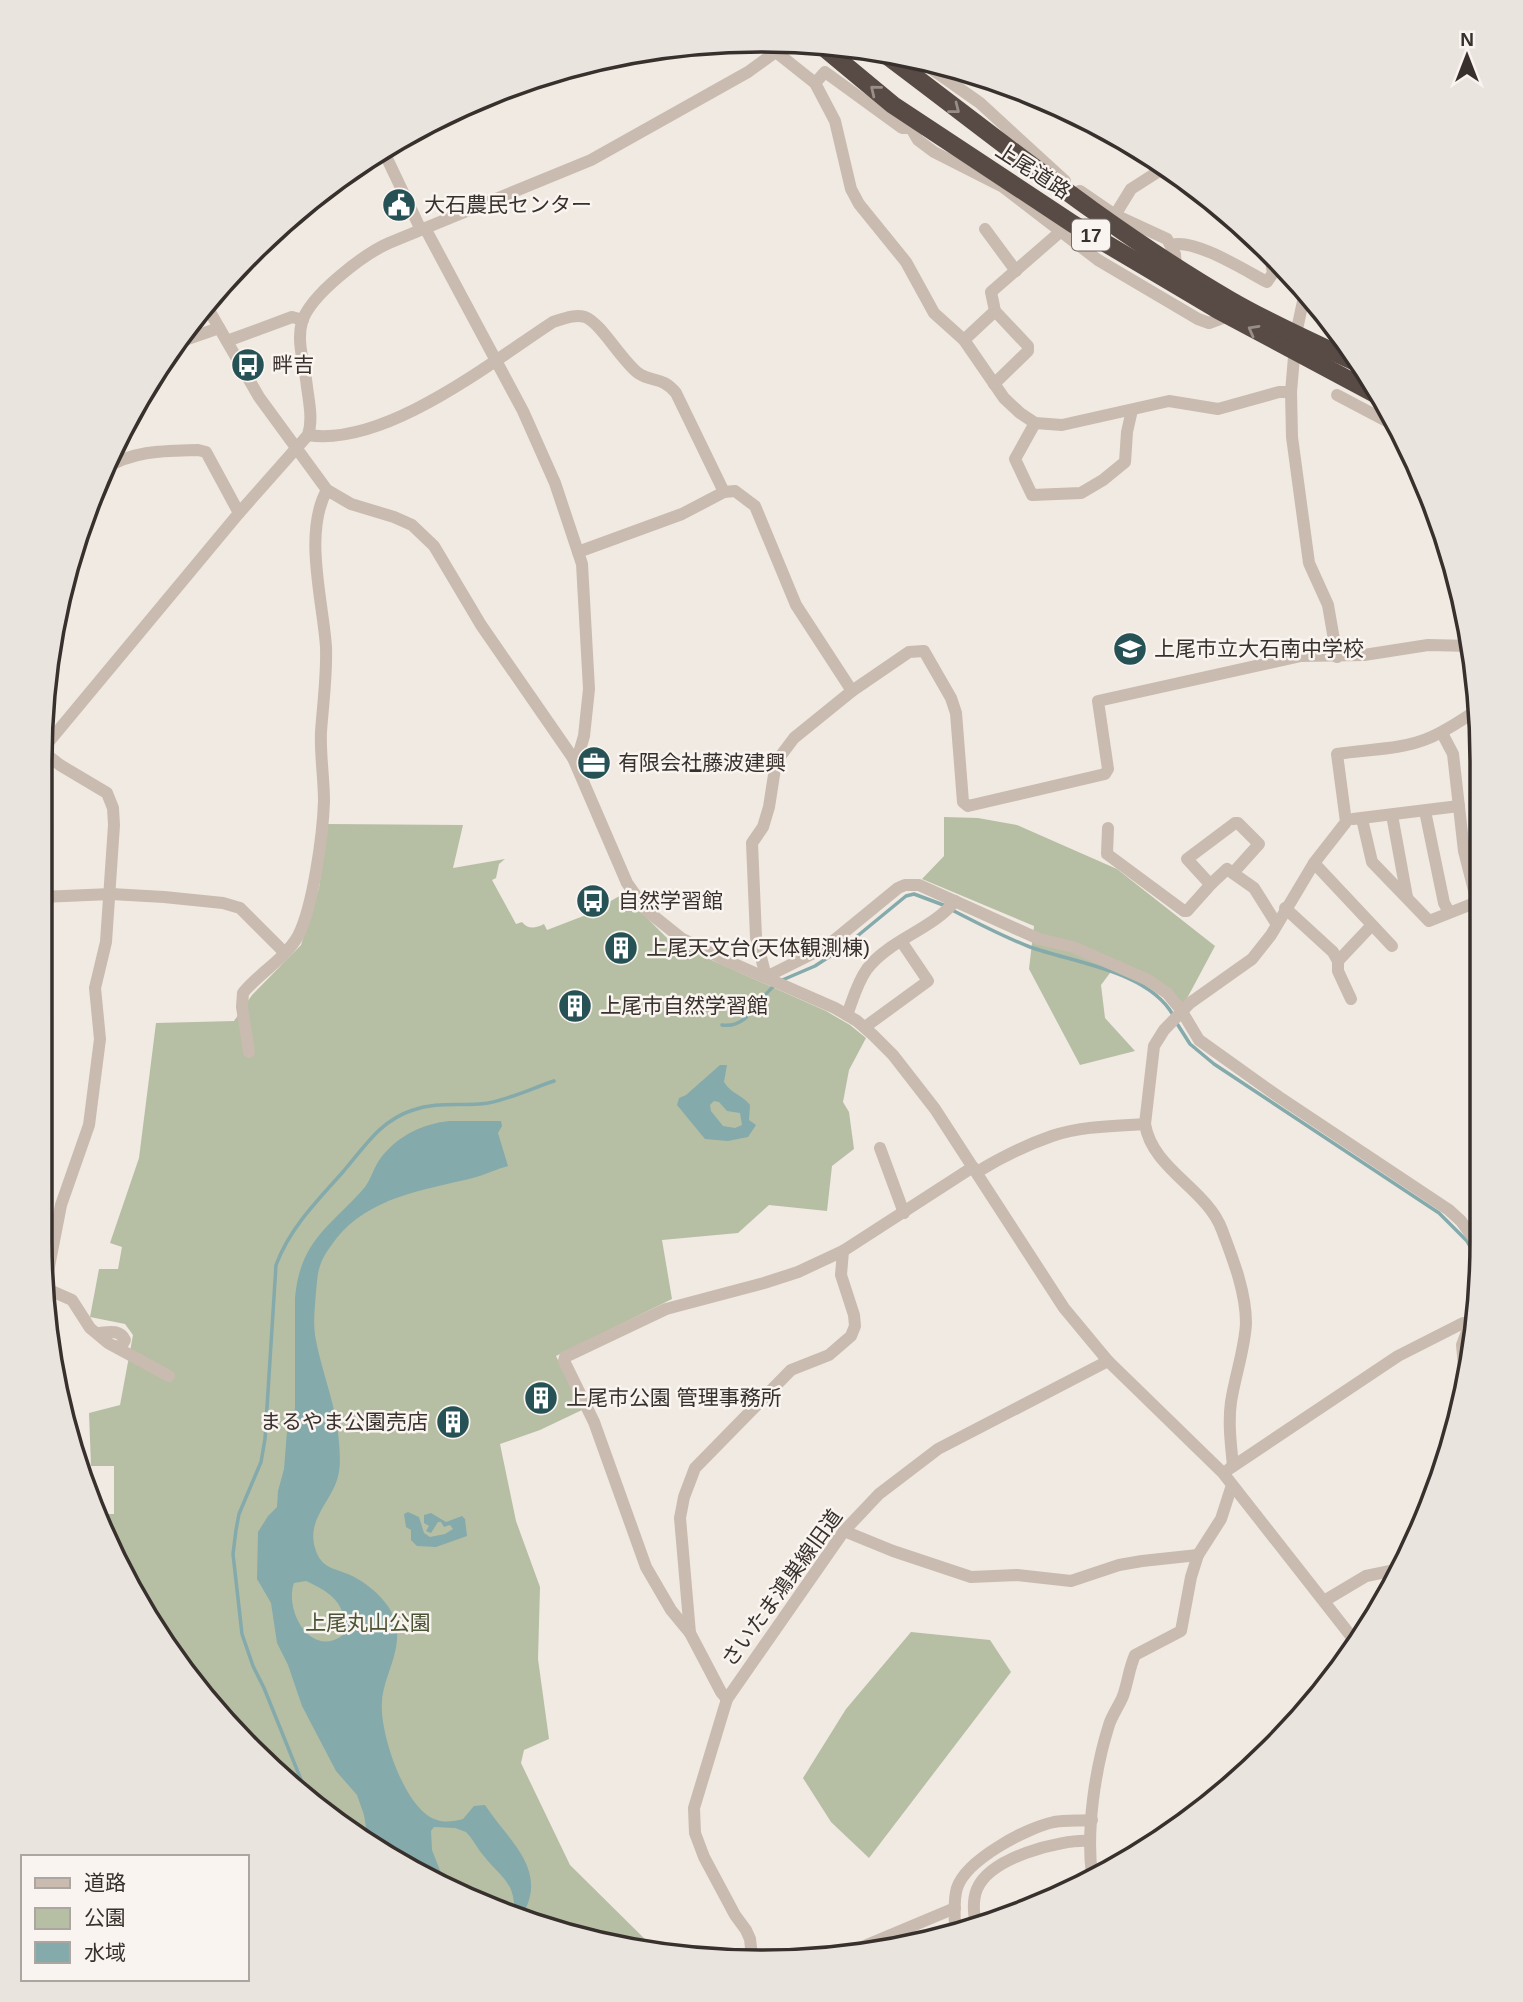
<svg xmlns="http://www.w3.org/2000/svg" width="1523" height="2002" font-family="Helvetica,'Noto Sans JP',sans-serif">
  <rect width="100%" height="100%" fill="#f1eae2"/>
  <g fill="#b6bfa4">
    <polygon points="944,817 978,818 1017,825 1117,869 1215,946 1184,1004 1119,961 1101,985 1105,1018 1135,1051 1080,1065 1029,969 1034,926 922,879 944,856"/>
    <path d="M328 824 463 825 453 868 505 859 499 864 496 878 492 880 516 924 522 922C528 930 536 928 544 924L547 930 586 915 623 894 671 942 826 1011 850 1025 866 1038 849 1070 843 1102 849 1112 854 1149 832 1166 827 1211 769 1205 738 1233 662 1240 672 1299 556 1356 582 1410 540 1430 500 1444 516 1521 540 1587 538 1659 549 1739 524 1750 521 1763 570 1865 656 1950 620 1948 529 1923 401 1865 252 1751 137 1601 101 1514H114V1466H91L89 1413 120 1405 133 1335 125 1324 90 1317 99 1269H118L122 1247 110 1243 139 1158 156 1023 234 1021 252 995 301 945 319 888Z"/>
    <polygon points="911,1632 990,1640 1011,1672 869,1858 831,1822 803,1778 846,1709"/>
  </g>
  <g fill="#84aaac" fill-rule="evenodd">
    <path d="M720 1065H727L724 1082C731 1094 743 1095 750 1105L749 1120 756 1125 748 1137 728 1141 705 1139 677 1105 679 1098 686 1095ZM714 1101 719 1102 727 1111 740 1113 742 1125 735 1128 723 1126 711 1111 710 1105Z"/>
    <path d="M449 1121H501L502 1126 498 1133 508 1166C496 1169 485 1175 473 1178 424 1190 369 1197 336 1239 330 1247 323 1256 320 1266 317 1274 317 1284 316 1292 315 1306 313 1321 315 1335 321 1371 337 1406 339 1443 340 1455 341 1468 337 1480 329 1504 307 1520 315 1548 321 1569 335 1568 350 1575 370 1584 395 1606 397 1629 399 1657 384 1676 382 1701 379 1732 405 1811 437 1820 446 1823 455 1821 463 1819L474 1806 485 1805C510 1843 551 1871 520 1919L512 1915 514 1912C516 1882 499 1876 483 1855 477 1848 473 1839 466 1832L455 1828 434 1827 431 1831 432 1850 446 1886 401 1865 368 1840 364 1815 357 1795 336 1771 302 1706 288 1665 277 1643 271 1603 257 1579 258 1532 268 1516 277 1507 278 1491 284 1469 287 1431 295 1408V1298C300 1240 331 1226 365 1187 371 1179 374 1167 380 1159 397 1136 422 1124 449 1121ZM306 1581C330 1592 349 1604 343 1635 311 1659 284 1611 294 1583Z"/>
    <polygon points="408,1512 419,1517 424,1533 430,1537 445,1534 453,1529 450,1525 444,1527 441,1522 438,1522 431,1533 426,1531 429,1526 424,1523 424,1515 431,1513 446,1522 462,1516 465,1519 467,1536 436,1547 417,1546 411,1540 411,1530 406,1527 404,1514"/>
  </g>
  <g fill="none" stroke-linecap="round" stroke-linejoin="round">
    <g stroke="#84aaac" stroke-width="3.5">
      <path d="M952 910C977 923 1004 937 1030 947 1075 963 1148 971 1173 1015"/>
      <polyline points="780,981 815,966 844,947 906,896 914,894 946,906"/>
      <polyline points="1176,1022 1190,1044 1214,1064 1439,1213 1467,1241 1477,1258"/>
      <path d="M722 1025C748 1029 757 1000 774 986"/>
      <path d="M306 1792 264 1688 253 1666 242 1634 233 1554 236 1530 239 1514 261 1462 265 1439 276 1265C290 1228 316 1202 342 1173 364 1148 379 1121 413 1110 438 1101 462 1107 488 1103 510 1099 533 1088 554 1081"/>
    </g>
    <g stroke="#c9bbaf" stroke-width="12">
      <polyline points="776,52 815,83 835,121 851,189 859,204 906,262 934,313 964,340 1004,398 1020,413 1035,423 1062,425 1169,401 1218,409 1279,392 1291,392"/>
      <polyline points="893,61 906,56 919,60 980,103 1065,181"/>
      <polyline points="815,83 825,72 902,128 911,128"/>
      <polyline points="912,118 911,128 918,140 934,152 1003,187 1098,260 1198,319 1209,323 1228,316"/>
      <polyline points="383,150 421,230"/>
      <polyline points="1080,191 1115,215 1167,239 1175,254 1176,266"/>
      <polyline points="1115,215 1131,189 1167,166"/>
      <polyline points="425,228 523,411 555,483 582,564 589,689 584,736 579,753 573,758"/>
      <polyline points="985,229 1016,271"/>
      <path d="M1172 245C1194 238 1246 271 1267 282L1273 273 1269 249"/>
      <polyline points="1305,292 1296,334 1291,392 1292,437 1309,563 1328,605 1337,657"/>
      <polyline points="206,305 259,397 327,490 351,504 394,517 412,525 434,546 481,625 573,758 627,883 646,910 681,938 723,959 835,1008 857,1021 873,1035 893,1055 935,1109 1064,1308 1108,1361 1223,1473 1358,1645"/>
      <polyline points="964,340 995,311"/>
      <polyline points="227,341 292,317 303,320"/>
      <polyline points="176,343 219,328"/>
      <polyline points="994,384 1028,351 1028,346 995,311 991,292 1060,232"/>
      <polyline points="1337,395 1392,424"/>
      <polyline points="1035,423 1015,459 1032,495 1081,493 1103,480 1125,462 1127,432 1132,410"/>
      <path d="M308 435C385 447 490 363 553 322 563 319 574 314 585 317 601 323 621 360 638 373 653 383 662 376 676 393L724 492"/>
      <path d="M105 468C136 450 163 451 198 450L206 452 239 513"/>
      <polyline points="578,552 682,514 724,492 735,491 755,506 796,605 852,691"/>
      <polyline points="1442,733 1453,754 1464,851 1477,902"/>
      <path d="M42 750 239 513 308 435C313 420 309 402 307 387 305 366 296 342 302 322 310 295 364 254 389 243L591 160 748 72 788 43"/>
      <polyline points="42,751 60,765 107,793 113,808 114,825 106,942 95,988 100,1039 89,1125 61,1205 46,1282"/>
      <polyline points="1425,811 1444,903 1449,912"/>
      <polyline points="1392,815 1407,897"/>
      <polyline points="1353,819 1459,806"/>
      <polyline points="1362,819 1372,862 1429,921 1477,902"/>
      <polyline points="1108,828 1107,854 1184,911 1187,911 1212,883"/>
      <polyline points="1314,863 1392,946"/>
      <polyline points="1233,873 1259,844 1238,823 1235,823 1187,859 1209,883 1212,883 1227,869 1254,888 1276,923"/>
      <polyline points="41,897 111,894 164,897 223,903 240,908 284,952"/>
      <polyline points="1285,908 1333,952 1338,961 1338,971 1351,999"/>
      <polyline points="1338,961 1372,925"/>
      <polyline points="766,977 756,937 752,843 763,827 769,807 776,762 794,738 852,691 909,652 924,651 951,698 956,713 963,802 968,806 1105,774 1108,769 1098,701 1301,656 1364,655 1428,645 1472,646"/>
      <polyline points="766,977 826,947 898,888 905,885 919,885 1039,939 1073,947 1148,980 1167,993 1181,1010 1199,1040 1279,1097 1449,1210 1461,1221 1477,1243"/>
      <path d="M847 1015C853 999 857 983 867 969 890 939 932 930 955 901"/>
      <polyline points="865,1027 928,981 901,941"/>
      <path d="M249 1052 242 1007 243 993C259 973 285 959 298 936 313 907 323 834 324 801 324 778 320 755 321 732 323 704 327 675 326 647 323 601 303 533 327 490"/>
      <polyline points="880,1148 904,1213"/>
      <path d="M977 1172C1000 1158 1026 1145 1052 1136 1081 1126 1114 1126 1145 1124"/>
      <polyline points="47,1289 72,1300 90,1328 108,1343 169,1376"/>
      <path d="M98 1333C108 1332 120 1329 125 1340L121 1347 114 1346"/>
      <polyline points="1465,1378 1462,1345 1470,1324"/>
      <path d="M1233 1466C1231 1445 1228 1423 1231 1402 1235 1376 1245 1348 1246 1323 1246 1292 1233 1259 1222 1230 1207 1189 1152 1169 1145 1124L1154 1046 1164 1030 1190 1003 1252 959 1271 935 1314 863 1346 822 1337 754C1368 749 1401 750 1429 738 1446 731 1462 720 1477 710"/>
      <polyline points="1229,1469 1398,1356 1463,1323 1477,1325"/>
      <polyline points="844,1531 893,1551 971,1577 1017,1575 1071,1581 1119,1565 1142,1561 1198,1555"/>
      <polyline points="1324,1601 1366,1576 1400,1569"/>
      <polyline points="690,1633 680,1518 684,1497 695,1468 791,1370 829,1355 851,1336 855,1326 854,1315 841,1275 843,1251"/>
      <polyline points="727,1699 721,1692 690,1633 671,1610 646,1567 594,1422 564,1361 565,1357 666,1309 764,1283 798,1272 843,1251 973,1167"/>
      <polyline points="1210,1801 1210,1799"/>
      <path d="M1092 1875C1086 1830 1095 1769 1109 1725 1112 1715 1119 1706 1123 1696 1128 1682 1129 1668 1135 1655L1181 1631 1191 1577 1198 1555 1221 1519 1232 1485"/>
      <path d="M976 1927C974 1915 972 1901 977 1889 990 1858 1059 1839 1090 1841"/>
      <path d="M955 1931C955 1917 953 1901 957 1888 966 1860 1026 1828 1054 1822 1066 1820 1079 1821 1092 1820"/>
      <polyline points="862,1950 862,1947 955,1908"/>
      <polyline points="752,1956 750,1939 746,1930 735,1915 704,1857 695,1833 694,1808 727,1699 844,1531 879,1494 938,1449 1108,1361"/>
    </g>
    <g stroke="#584b45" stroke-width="18">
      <polyline points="822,46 893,105 1073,224 1218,310 1379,396"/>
      <path d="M882 52C996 137 1106 228 1230 300 1273 325 1319 345 1364 366"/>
    </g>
  </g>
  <defs><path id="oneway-chevron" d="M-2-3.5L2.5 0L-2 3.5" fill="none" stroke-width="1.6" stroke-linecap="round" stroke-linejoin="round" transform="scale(1.75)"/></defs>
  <g stroke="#988f89">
    <use href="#oneway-chevron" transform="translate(875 90) rotate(-141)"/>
    <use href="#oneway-chevron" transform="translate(955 109) rotate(38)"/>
    <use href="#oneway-chevron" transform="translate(1253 330) rotate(-151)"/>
  </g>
  <defs>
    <g id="civic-disc" transform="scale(1.75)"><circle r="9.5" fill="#265256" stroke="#f9f4ef"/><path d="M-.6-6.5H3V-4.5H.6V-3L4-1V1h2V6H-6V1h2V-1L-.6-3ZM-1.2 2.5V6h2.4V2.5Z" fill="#fff"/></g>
    <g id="bus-disc" transform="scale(1.75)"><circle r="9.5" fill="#265256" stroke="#f9f4ef"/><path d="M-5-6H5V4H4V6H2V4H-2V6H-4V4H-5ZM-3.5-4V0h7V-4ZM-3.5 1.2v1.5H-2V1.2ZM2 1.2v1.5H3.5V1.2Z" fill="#fff"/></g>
    <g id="school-disc" transform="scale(1.75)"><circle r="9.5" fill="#265256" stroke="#f9f4ef"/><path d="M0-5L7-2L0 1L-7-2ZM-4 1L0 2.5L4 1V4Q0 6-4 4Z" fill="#fff"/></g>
    <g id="office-disc" transform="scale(1.75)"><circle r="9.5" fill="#265256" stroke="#f9f4ef"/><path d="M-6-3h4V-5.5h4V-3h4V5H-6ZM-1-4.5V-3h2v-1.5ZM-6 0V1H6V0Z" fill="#fff"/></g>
    <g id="building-disc" transform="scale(1.75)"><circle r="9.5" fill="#265256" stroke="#f9f4ef"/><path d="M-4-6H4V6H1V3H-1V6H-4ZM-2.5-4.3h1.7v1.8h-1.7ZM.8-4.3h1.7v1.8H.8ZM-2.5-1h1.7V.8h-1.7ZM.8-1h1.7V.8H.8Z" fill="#fff"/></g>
  </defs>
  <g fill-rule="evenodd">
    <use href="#civic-disc" x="399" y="205"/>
    <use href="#bus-disc" x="248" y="365"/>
    <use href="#school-disc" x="1130" y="649"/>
    <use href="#office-disc" x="594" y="763"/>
    <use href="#bus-disc" x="593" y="901"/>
    <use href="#building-disc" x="621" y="948"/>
    <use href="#building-disc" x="575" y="1006"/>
    <use href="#building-disc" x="541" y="1398"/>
    <use href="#building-disc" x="453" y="1422"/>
  </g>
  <g text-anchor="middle" stroke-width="5" stroke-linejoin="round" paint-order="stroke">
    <rect fill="#f9f4ef" stroke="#726b66" stroke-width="2" x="1072" y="219.5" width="38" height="31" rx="5"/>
    <g font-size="19" font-weight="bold" fill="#38302c">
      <text x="1091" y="242">17</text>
    </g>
    <g font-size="21" fill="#38302c" stroke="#f9f4ef">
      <text transform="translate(1033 171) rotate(33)" y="7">上尾道路</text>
      <text transform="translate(782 1588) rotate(-54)" y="7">さいたま鴻巣線旧道</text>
    </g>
    <g font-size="21" fill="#38302c" stroke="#f9f4ef" text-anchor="start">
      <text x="424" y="212">大石農民センター</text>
      <text x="272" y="372">畔吉</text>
      <text x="1154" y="656">上尾市立大石南中学校</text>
      <text x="618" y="770">有限会社藤波建興</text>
      <text x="618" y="908">自然学習館</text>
      <text x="646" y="955">上尾天文台(天体観測棟)</text>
      <text x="600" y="1013">上尾市自然学習館</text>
      <text x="566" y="1405">上尾市公園 管理事務所</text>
      <text x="428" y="1429" text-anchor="end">まるやま公園売店</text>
    </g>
    <g font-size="21" fill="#485433" stroke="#f9f4ef">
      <text x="368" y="1630">上尾丸山公園</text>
    </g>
  </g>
  <path d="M0 0H1523V2002H0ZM761 52H761A709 709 0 0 1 1470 761V1241A709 709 0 0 1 761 1950H761A709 709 0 0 1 52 1241V761A709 709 0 0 1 761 52Z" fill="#eae4df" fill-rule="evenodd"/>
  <path fill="none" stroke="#38302c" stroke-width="3.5" d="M761 52H761A709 709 0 0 1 1470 761V1241A709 709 0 0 1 761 1950H761A709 709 0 0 1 52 1241V761A709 709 0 0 1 761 52Z"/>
  <rect x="21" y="1855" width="228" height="126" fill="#f9f4ef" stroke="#aca6a1" stroke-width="2"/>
  <rect x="35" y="1878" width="35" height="10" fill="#c9bbaf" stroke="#aca6a1" stroke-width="2"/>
  <text x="84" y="1890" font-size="21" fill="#38302c">道路</text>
  <rect x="35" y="1908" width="35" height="21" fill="#b6bfa4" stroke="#aca6a1" stroke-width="2"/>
  <text x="84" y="1925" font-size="21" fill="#38302c">公園</text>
  <rect x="35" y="1942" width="35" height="21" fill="#84aaac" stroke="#aca6a1" stroke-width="2"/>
  <text x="84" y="1960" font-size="21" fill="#38302c">水域</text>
  <g transform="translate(1467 56)" stroke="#f9f4ef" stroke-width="5" paint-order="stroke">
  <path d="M0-5L12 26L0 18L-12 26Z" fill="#38302c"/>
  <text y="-10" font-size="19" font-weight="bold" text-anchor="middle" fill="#38302c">N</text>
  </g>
</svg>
